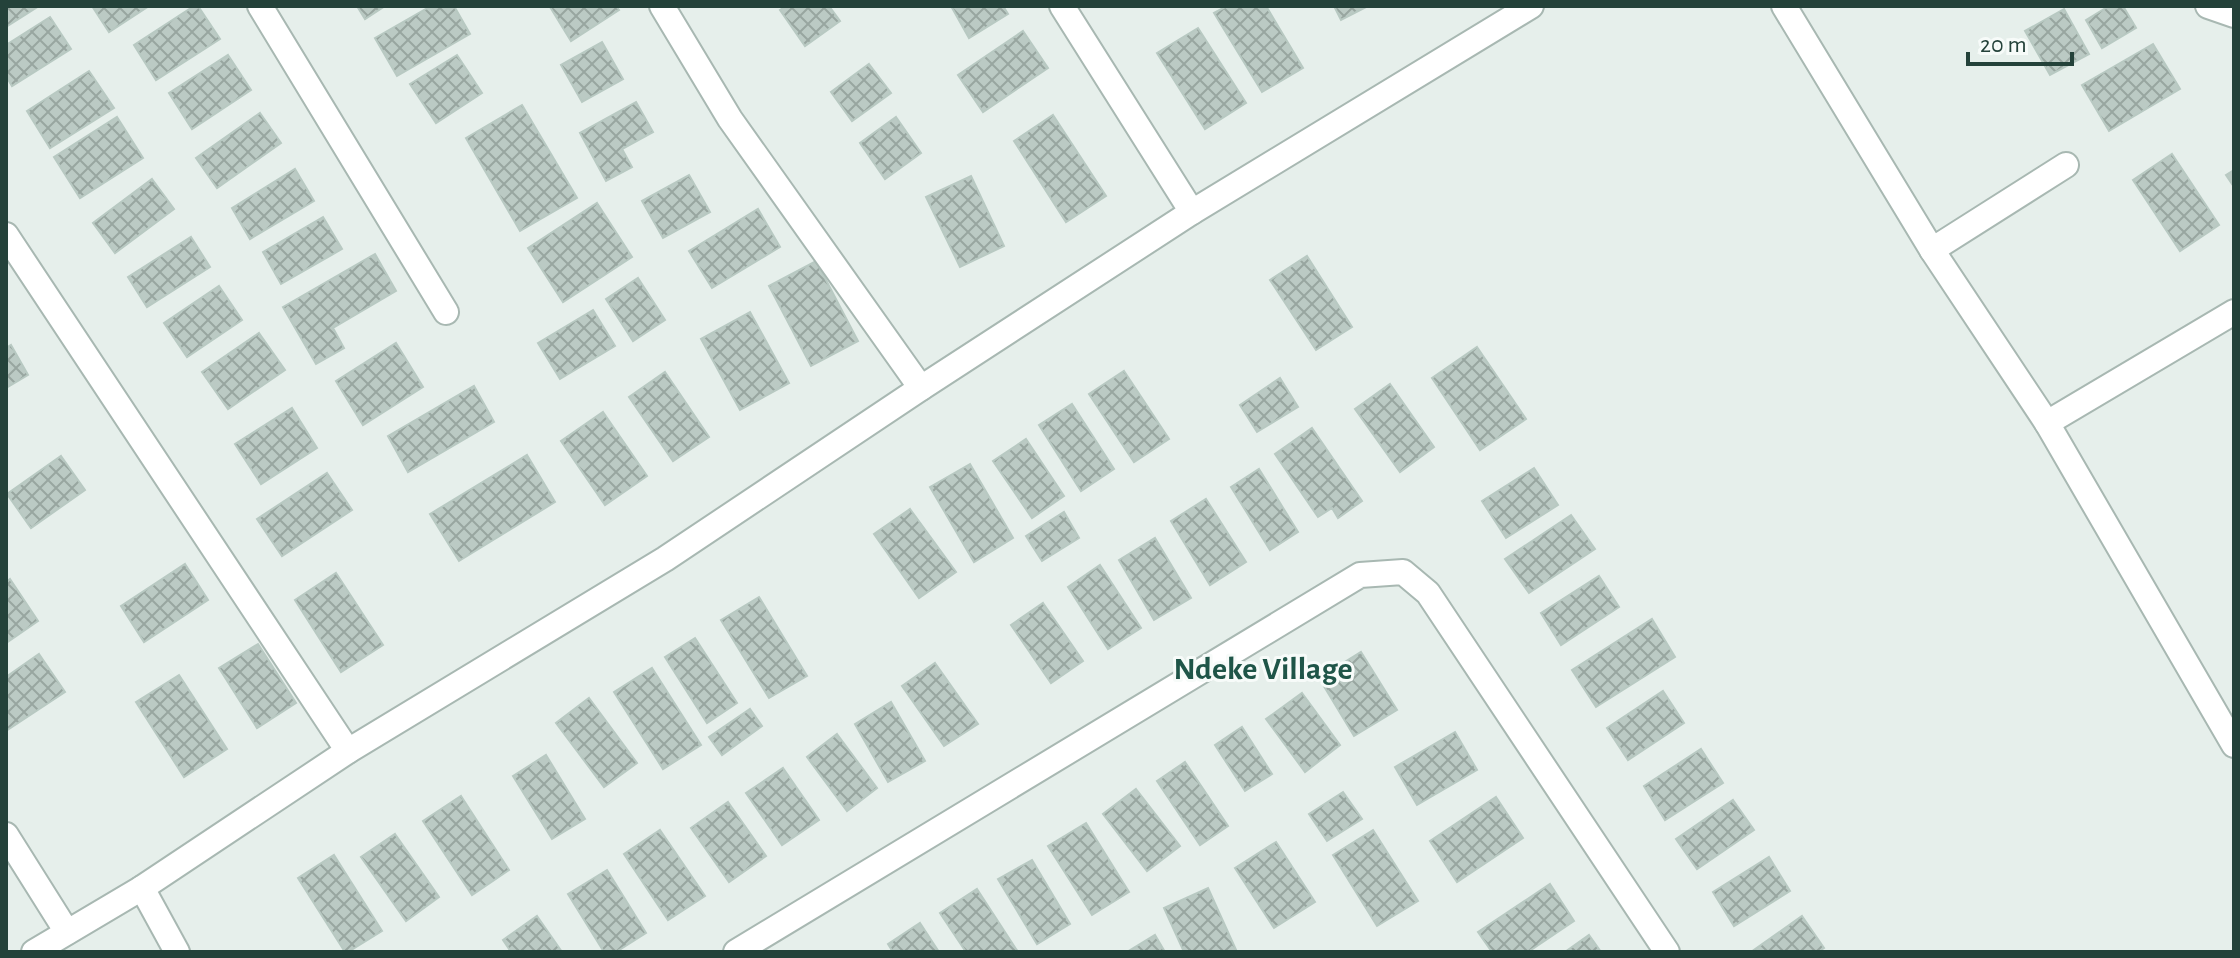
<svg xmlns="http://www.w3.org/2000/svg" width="2240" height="958" font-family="'Alegreya Sans',sans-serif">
  <defs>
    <pattern id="building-cross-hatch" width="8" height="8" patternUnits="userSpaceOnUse" patternTransform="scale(2)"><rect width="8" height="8" fill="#bbcac4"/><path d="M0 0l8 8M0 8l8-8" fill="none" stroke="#98a6a0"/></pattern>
  </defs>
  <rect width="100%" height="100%" fill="#e6efeb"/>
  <g fill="url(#building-cross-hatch)" stroke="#b8c9c2" stroke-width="2">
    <polygon points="6,6 39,6 6,27"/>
    <polygon points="92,6 149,6 109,32"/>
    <polygon points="194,6 198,6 220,39 156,80 134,45"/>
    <polygon points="357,6 385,6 365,19"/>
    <polygon points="431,6 454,6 470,34 397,76 375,38"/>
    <polygon points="551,6 616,6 619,10 571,41 550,7"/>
    <polygon points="786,6 829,6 840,21 805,46 780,10"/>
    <polygon points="951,6 1003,6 1008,14 969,38"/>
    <polygon points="1227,6 1266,6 1303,68 1262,92 1214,13"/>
    <polygon points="1334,6 1368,6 1341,20"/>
    <polygon points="2109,6 2123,6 2136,28 2102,48 2086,20"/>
    <polygon points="2064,9 2089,54 2050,75 2025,31"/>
    <polygon points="50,17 71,49 12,86 6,76 6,45"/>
    <polygon points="1198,28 1246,103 1205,129 1157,53"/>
    <polygon points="1023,31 1048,68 983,112 958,75"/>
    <polygon points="602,42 623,79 582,102 561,65"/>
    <polygon points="2153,44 2180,89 2109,131 2082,85"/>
    <polygon points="228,55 251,90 192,129 169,93"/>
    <polygon points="457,55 482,93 436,123 410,84"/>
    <polygon points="869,64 891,93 852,121 831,92"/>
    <polygon points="89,71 114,108 50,148 27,111"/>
    <polygon points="636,102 653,132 622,149 632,167 606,181 580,133"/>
    <polygon points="522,105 577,198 520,231 466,138"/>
    <polygon points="260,113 281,143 217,188 196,158"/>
    <polygon points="1053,115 1106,196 1066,222 1014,141"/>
    <polygon points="117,117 143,158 80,198 54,157"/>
    <polygon points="896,117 921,153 885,179 860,143"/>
    <polygon points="2172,154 2219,225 2180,251 2133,180"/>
    <polygon points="295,169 314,201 250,239 232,208"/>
    <polygon points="2234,170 2234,187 2226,175"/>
    <polygon points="689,175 710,212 663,238 642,201"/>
    <polygon points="971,176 1004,246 960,267 926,197"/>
    <polygon points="152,179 174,209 115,253 93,223"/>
    <polygon points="597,203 632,257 563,302 528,248"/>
    <polygon points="758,209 780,247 712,288 689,251"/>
    <polygon points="323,217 342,249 281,284 263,252"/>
    <polygon points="191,237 210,267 147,307 128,277"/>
    <polygon points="375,254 396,291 333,328 344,348 316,364 283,307"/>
    <polygon points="1307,256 1352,327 1316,350 1270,280"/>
    <polygon points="816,261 858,341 811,366 769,286"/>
    <polygon points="638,278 665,320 633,341 606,299"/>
    <polygon points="219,286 242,320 187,357 164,323"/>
    <polygon points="593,310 615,346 560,379 538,343"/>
    <polygon points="750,312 789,383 740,410 701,339"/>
    <polygon points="259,333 285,370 228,409 202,372"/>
    <polygon points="396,343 423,387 363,425 336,381"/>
    <polygon points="11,345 28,375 6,388 6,348"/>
    <polygon points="1477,347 1526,419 1480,450 1432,378"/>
    <polygon points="1124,371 1169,439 1134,462 1089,394"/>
    <polygon points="665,372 709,437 673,461 629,397"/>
    <polygon points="1280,378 1298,407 1257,432 1240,405"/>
    <polygon points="1390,384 1434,447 1400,472 1355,409"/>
    <polygon points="474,386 494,422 408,472 388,436"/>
    <polygon points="1072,404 1114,469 1081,491 1039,425"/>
    <polygon points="292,408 317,448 261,484 235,444"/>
    <polygon points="603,412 647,476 605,505 561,441"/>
    <polygon points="1312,428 1362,501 1338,518 1332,508 1318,517 1275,454"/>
    <polygon points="1026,439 1064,496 1032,518 993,461"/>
    <polygon points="527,455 555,502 459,561 430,514"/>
    <polygon points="61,456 85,490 31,528 7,494"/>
    <polygon points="970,464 1013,538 974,562 930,487"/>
    <polygon points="1534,468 1558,505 1506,538 1482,501"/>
    <polygon points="1259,469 1298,532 1270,550 1231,487"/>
    <polygon points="327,473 352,510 282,556 257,519"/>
    <polygon points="1206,499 1246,562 1210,585 1171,521"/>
    <polygon points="910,509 956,572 919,598 874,534"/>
    <polygon points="1064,512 1079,538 1042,561 1026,536"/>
    <polygon points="1571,515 1595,549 1529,593 1505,559"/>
    <polygon points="1155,538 1191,598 1154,620 1119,560"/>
    <polygon points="185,564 208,600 144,642 121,606"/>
    <polygon points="1100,565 1141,628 1108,649 1068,587"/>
    <polygon points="336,573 383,645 341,672 295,600"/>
    <polygon points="1599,576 1619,607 1561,645 1541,613"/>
    <polygon points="10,579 38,621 6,643 6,582"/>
    <polygon points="759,597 807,676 769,698 721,620"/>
    <polygon points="1043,603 1083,661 1051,683 1011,625"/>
    <polygon points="1652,619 1675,657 1596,707 1572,670"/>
    <polygon points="695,638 737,703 707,723 665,657"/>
    <polygon points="258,644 296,703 257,728 219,668"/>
    <polygon points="1361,652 1397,710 1354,736 1319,678"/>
    <polygon points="39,654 65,692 6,731 6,677"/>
    <polygon points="935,663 978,724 944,746 902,686"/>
    <polygon points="652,668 701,745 663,769 614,692"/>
    <polygon points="179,675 227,749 184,777 136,702"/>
    <polygon points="1663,691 1684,723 1628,760 1607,728"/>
    <polygon points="1302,693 1340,745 1305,772 1266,719"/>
    <polygon points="589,698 637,763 604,787 556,723"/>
    <polygon points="891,702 925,761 888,782 855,724"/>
    <polygon points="750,709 762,726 722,755 709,737"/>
    <polygon points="1242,727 1272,774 1245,791 1215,745"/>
    <polygon points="1455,732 1477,770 1417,805 1395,767"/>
    <polygon points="837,734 877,788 847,811 807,757"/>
    <polygon points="1701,749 1723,783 1665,820 1644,786"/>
    <polygon points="546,755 585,819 552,839 513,776"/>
    <polygon points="1185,762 1228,826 1200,845 1157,781"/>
    <polygon points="783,768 819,820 782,845 746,793"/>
    <polygon points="1136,789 1180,846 1147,871 1103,814"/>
    <polygon points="1343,792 1362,819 1327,841 1309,814"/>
    <polygon points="461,796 509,870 472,895 423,821"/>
    <polygon points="1496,797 1523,838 1457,882 1430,841"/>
    <polygon points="1733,800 1754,830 1697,869 1676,839"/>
    <polygon points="728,802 766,856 729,882 691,828"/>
    <polygon points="1086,823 1129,892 1092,915 1048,846"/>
    <polygon points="660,830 705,896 668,920 624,854"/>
    <polygon points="1373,830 1418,901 1377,926 1333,855"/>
    <polygon points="395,834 439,897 406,921 361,857"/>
    <polygon points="1276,842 1315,902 1274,928 1235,868"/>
    <polygon points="334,855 382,931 348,952 345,952 298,878"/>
    <polygon points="1769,857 1790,891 1734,926 1713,892"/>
    <polygon points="1032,860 1070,924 1037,944 998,879"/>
    <polygon points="607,870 646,933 616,952 604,952 568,894"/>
    <polygon points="1550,884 1574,921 1528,952 1492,952 1478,932"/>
    <polygon points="1208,888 1237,952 1184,952 1164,908"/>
    <polygon points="977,889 1018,952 966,952 940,913"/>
    <polygon points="537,916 562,952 511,952 503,940"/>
    <polygon points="1802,916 1824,948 1818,952 1751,952"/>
    <polygon points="920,923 939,952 893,952 888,944"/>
    <polygon points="1155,935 1165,952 1127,952"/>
    <polygon points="1589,935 1601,952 1565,952"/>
  </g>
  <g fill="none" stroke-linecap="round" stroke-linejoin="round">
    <g stroke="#a8b8b2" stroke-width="28">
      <g id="minor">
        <polyline points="260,6 446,312"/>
        <polyline points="662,6 730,119 921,388"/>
        <polyline points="1062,6 1192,212"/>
        <polyline points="1784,6 1932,250 2047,423 2234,745"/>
        <polyline points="2208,6 2234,15"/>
        <polyline points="6,235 348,751"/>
        <polyline points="1932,250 2066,165"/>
        <polyline points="2047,423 2234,312"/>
        <polyline points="6,835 67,932"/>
        <polyline points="142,888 177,952"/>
        <polyline points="34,952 142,888 348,751 665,559 921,388 1192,212 1531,6"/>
        <polyline points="736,952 1360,575 1403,572 1428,593 1667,952"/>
      </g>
    </g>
    <use href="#minor" stroke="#fff" stroke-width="24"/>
  </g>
  <g text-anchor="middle" stroke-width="6" stroke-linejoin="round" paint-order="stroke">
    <g font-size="32" font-weight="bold" fill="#1f5548" stroke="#f7fbf9">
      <text x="1263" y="679">Ndeke Village</text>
    </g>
  </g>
  <rect width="2240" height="958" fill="none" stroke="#24423a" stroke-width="16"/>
  <path d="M1968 52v12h104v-12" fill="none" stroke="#24423a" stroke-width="4"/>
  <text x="1980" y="52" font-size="24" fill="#24423a" stroke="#f7fbf9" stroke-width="6" paint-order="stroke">20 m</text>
</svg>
